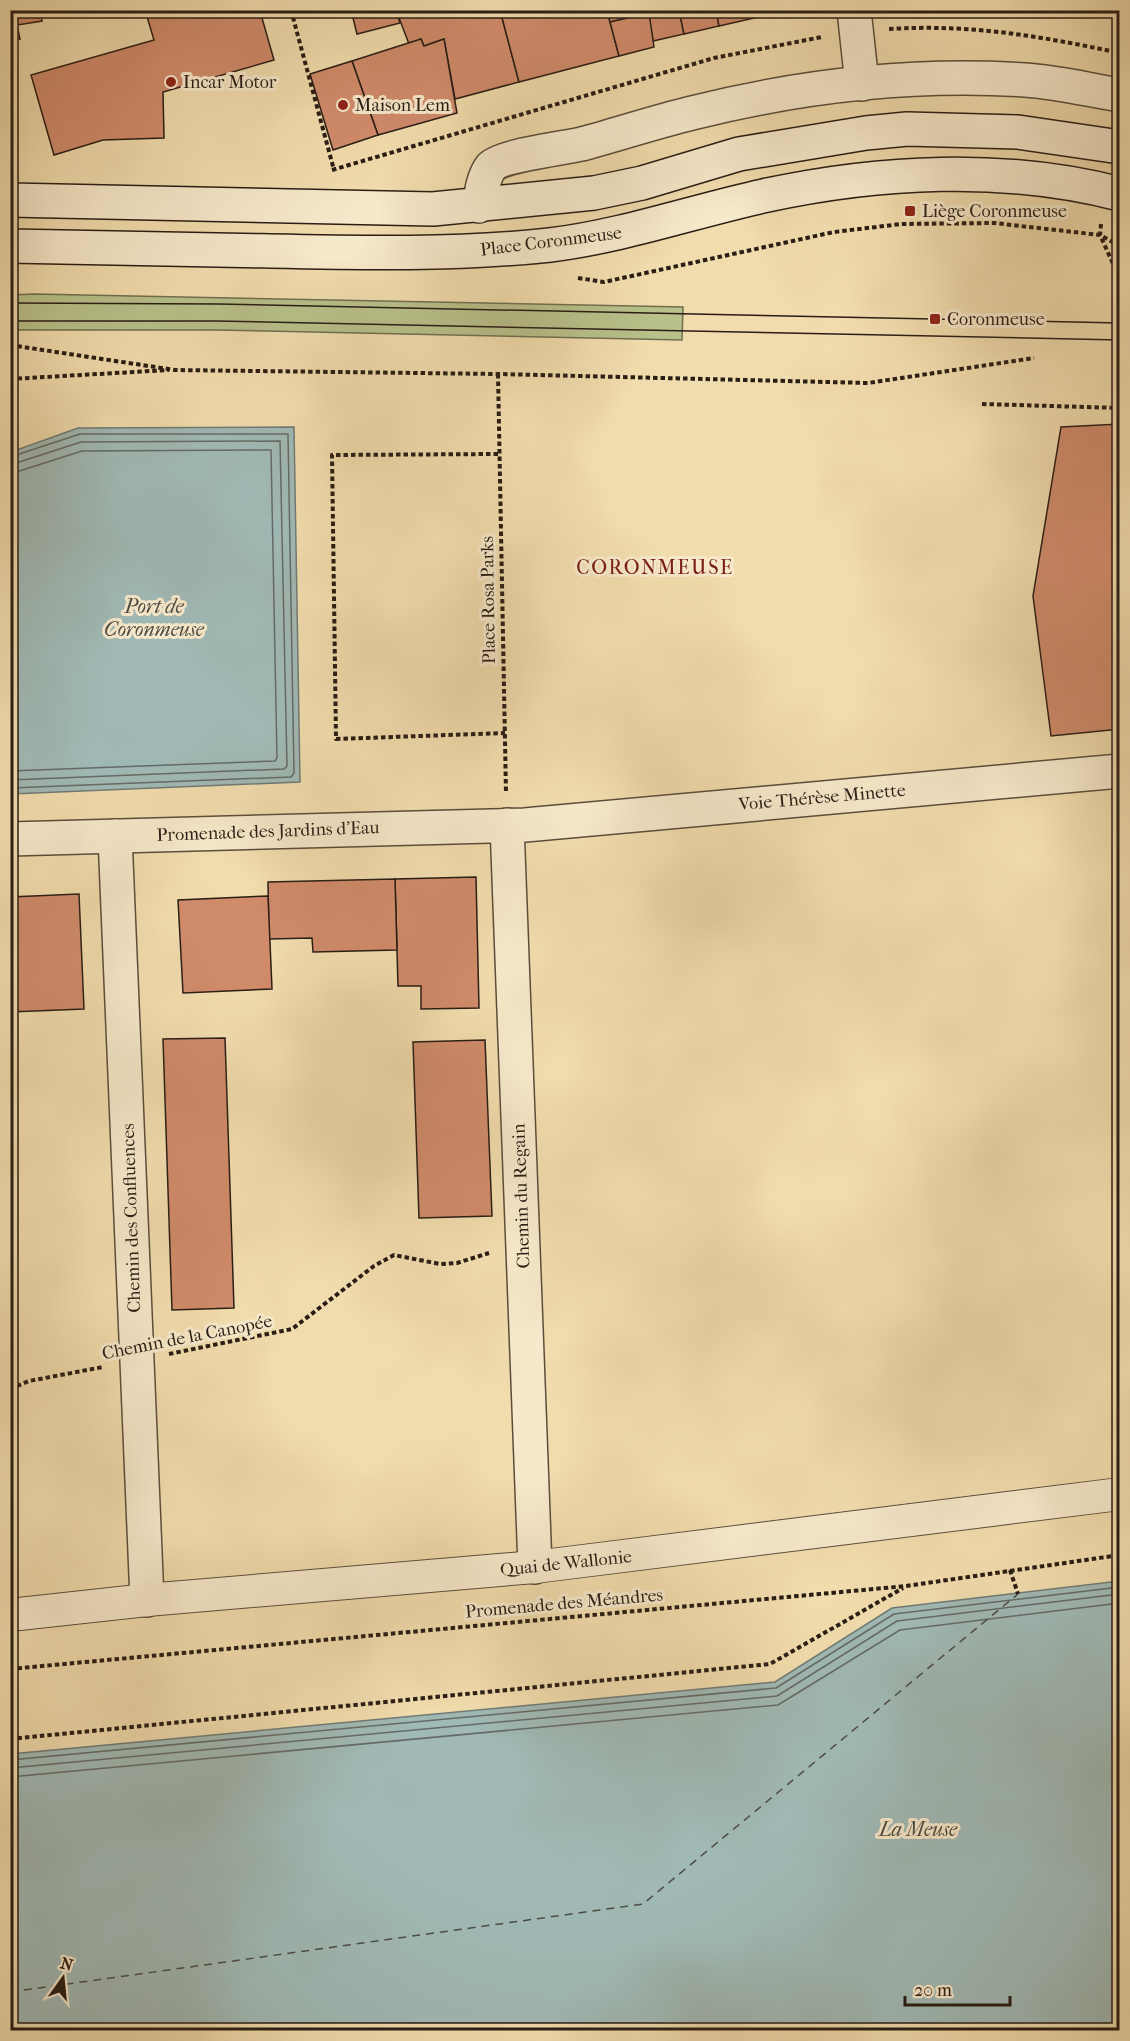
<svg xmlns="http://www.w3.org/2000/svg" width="1130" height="2041" font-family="'IM FELL French Canon',serif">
  <rect width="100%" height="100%" fill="#f1dcad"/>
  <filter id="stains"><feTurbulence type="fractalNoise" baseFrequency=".00333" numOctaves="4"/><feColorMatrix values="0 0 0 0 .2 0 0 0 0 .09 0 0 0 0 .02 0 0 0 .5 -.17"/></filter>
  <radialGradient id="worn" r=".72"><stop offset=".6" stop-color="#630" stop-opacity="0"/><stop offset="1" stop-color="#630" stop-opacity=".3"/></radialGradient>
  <polygon fill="#b8c18b" stroke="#706f50" stroke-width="1.5" points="34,294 683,307 682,340 216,330 11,330 11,295"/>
  <g fill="#a0b9b5" stroke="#707b75" stroke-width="1.5">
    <polygon points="294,427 300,782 11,794 11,452 78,428"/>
    <polygon points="1119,1581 1119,2030 11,2030 11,1754 775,1682 892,1608"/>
  </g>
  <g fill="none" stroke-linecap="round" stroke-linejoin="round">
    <g stroke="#646b65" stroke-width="1.5">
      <polyline points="10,457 80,434 288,434 294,773 291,777 10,788"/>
      <polyline points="10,465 81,442 280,441 287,766 284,769 10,780"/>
      <polyline points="10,474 82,451 271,450 277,758 275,761 10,771"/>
      <polyline points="10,1760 776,1688 894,1614 1120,1587"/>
      <polyline points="10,1768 777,1696 897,1621 1120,1594"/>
      <polyline points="10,1777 778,1705 900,1630 1120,1603"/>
    </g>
    <polyline stroke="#4d4c45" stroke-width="1.5" stroke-dasharray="8 6" stroke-linecap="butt" points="10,1992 643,1904 1018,1594"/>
  </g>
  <g fill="#d08b6b" stroke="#291d15" stroke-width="1.5">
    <polygon points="10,10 41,10 42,21 17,25 20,39 10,40"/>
    <polygon points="145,10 263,10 260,11 274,60 163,92 164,138 103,140 54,155 31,75 154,40"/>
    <polygon points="351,10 396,10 400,23 357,34"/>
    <polygon points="396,10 500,10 519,82 455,99 444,39 424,46 421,39 409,44"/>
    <polygon points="500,10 607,10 619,56 519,82"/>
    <polygon points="607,10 648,10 649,13 610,22"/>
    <polygon points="648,10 679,10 684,34 653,41"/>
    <polygon points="679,10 716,10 719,26 684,34"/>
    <polygon points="716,10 762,10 763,16 719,26"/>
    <polygon points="762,10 794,10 794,11 763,16"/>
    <polygon points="1077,10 1107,10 1106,17"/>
    <polygon points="1107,10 1120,10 1120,18 1106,17"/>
    <polygon points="649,13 654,47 619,56 610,22"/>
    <polygon points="421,39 424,46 444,39 457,113 378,135 352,61"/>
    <polygon points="352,61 378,135 333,150 310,74"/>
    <polygon points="1120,424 1120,729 1051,736 1033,596 1061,427"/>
    <polygon points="476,877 479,1008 421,1009 421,986 398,986 395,879"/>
    <polygon points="395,879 397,950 313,952 312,938 269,939 268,882"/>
    <polygon points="79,894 84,1009 10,1012 10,897"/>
    <polygon points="268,896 272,989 183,993 178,900"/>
    <polygon points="225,1038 234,1308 172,1310 163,1039"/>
    <polygon points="485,1040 492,1216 419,1218 413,1042"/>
  </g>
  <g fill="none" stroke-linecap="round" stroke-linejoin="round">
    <g stroke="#5b4d3b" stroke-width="34">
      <polyline id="pedestrian" points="10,1615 147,1600 535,1567 1120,1494"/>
    </g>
    <g stroke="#5b4d3b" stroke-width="36">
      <g id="minor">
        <polyline points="854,10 862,84"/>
        <path d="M479 206C481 195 483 177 491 167 500 156 564 148 582 144 619 134 655 122 692 113 800 86 914 73 1025 80 1057 82 1089 90 1120 95"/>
        <polyline points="507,825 535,1567"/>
        <polyline points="115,836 147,1600"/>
        <polyline points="10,839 525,825 1120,771"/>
      </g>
    </g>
    <g stroke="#291d15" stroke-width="36">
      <g id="secondary">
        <polyline points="10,200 433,209 594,193 642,183 739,154 866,133 907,129 1018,132 1120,147"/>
        <path d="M10 246C97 248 183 249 269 251 363 253 456 255 550 245 623 236 691 212 763 196 878 171 1004 164 1120 194"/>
      </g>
    </g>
    <g stroke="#291d15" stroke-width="4" stroke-dasharray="4.5 3" stroke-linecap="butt">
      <polyline points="291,10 334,170"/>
      <path d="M889 29C972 24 1039 36 1120 53"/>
      <polyline points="332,170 714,58 822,37"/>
      <polyline points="1101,224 1100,235 1120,279"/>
      <polyline points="578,278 604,282 834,232 901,224 994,223 1100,235 1120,246"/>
      <polyline points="10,345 175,370 498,374 868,383 1034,358"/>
      <polyline points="498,374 506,793"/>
      <polyline points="10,379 169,370"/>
      <polyline points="982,404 1120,408"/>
      <polyline points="498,454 332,455 336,739 505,733"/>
      <polyline points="169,1354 292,1329 374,1266 394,1255 440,1264 457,1263 489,1253"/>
      <polyline points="10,1389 29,1381 103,1367"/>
      <polyline points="1010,1570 1018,1594"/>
      <polyline points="10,1669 906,1586 1120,1555"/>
      <polyline points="10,1739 770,1664 903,1588"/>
    </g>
    <use href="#pedestrian" stroke="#f6e8ca" stroke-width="32"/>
    <use href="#minor" stroke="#f6e8ca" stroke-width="33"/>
    <use href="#secondary" stroke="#f6e8ca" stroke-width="33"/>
    <g stroke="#291d15" stroke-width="1.5">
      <polyline points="10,303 219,304 1120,323"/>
      <polyline points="10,321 216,321 1120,340"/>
    </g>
  </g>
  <g fill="#8f2418" stroke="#f6e8ca" stroke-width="2">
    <circle cx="171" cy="82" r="6"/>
    <circle cx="343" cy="105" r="6"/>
    <rect x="904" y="205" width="12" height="12" rx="3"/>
    <rect x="929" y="313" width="12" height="12" rx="3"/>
  </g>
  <g text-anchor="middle" stroke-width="6" stroke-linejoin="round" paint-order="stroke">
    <g font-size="18" fill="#291d15" stroke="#f6e8ca" text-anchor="start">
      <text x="183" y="88">Incar Motor</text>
      <text x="355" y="111">Maison Lem</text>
      <text x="922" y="217">Liège Coronmeuse</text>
      <text x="947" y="325">Coronmeuse</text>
    </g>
    <g font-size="18" fill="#291d15" stroke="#f6e8ca">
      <text transform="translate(551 241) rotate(-7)" y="6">Place Coronmeuse</text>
      <text transform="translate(488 600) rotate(-91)" y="6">Place Rosa Parks</text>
      <text transform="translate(822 797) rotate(-5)" y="6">Voie Thérèse Minette</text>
      <text transform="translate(268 831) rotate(-2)" y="6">Promenade des Jardins d'Eau</text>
      <text transform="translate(521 1196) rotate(-92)" y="6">Chemin du Regain</text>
      <text transform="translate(131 1218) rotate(-92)" y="6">Chemin des Confluences</text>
      <text transform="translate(187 1337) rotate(-11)" y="6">Chemin de la Canopée</text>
      <text transform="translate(566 1563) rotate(-6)" y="6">Quai de Wallonie</text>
      <text transform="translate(564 1603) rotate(-5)" y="6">Promenade des Méandres</text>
    </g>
    <g font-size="20" letter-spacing="1.5" fill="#7a1f14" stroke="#f6e8ca">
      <text x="655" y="574">CORONMEUSE</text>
    </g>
    <g font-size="20" font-style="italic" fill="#4d4c45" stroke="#f6e8ca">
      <text x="154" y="613">Port de<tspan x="154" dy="23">Coronmeuse</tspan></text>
      <text x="918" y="1836">La Meuse</text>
    </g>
  </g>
  <rect width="1130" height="2041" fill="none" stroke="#f1dcad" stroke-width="36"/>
  <rect x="12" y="12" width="1106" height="2017" fill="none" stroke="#291d15" stroke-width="3"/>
  <rect x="18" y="18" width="1094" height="2005" fill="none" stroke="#291d15" stroke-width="1.5"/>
  <g transform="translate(63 1978) rotate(15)" stroke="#f6e8ca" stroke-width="4.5" paint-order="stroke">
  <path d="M0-4.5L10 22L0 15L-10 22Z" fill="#291d15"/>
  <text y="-9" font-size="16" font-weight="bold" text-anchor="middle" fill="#291d15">N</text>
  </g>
  <path d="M905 1996v9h105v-9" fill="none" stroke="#291d15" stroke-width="3"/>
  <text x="914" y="1996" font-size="18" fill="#291d15" stroke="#f6e8ca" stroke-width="4.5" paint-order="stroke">20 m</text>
  <rect width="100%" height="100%" filter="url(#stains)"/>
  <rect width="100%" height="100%" fill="url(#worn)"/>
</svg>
